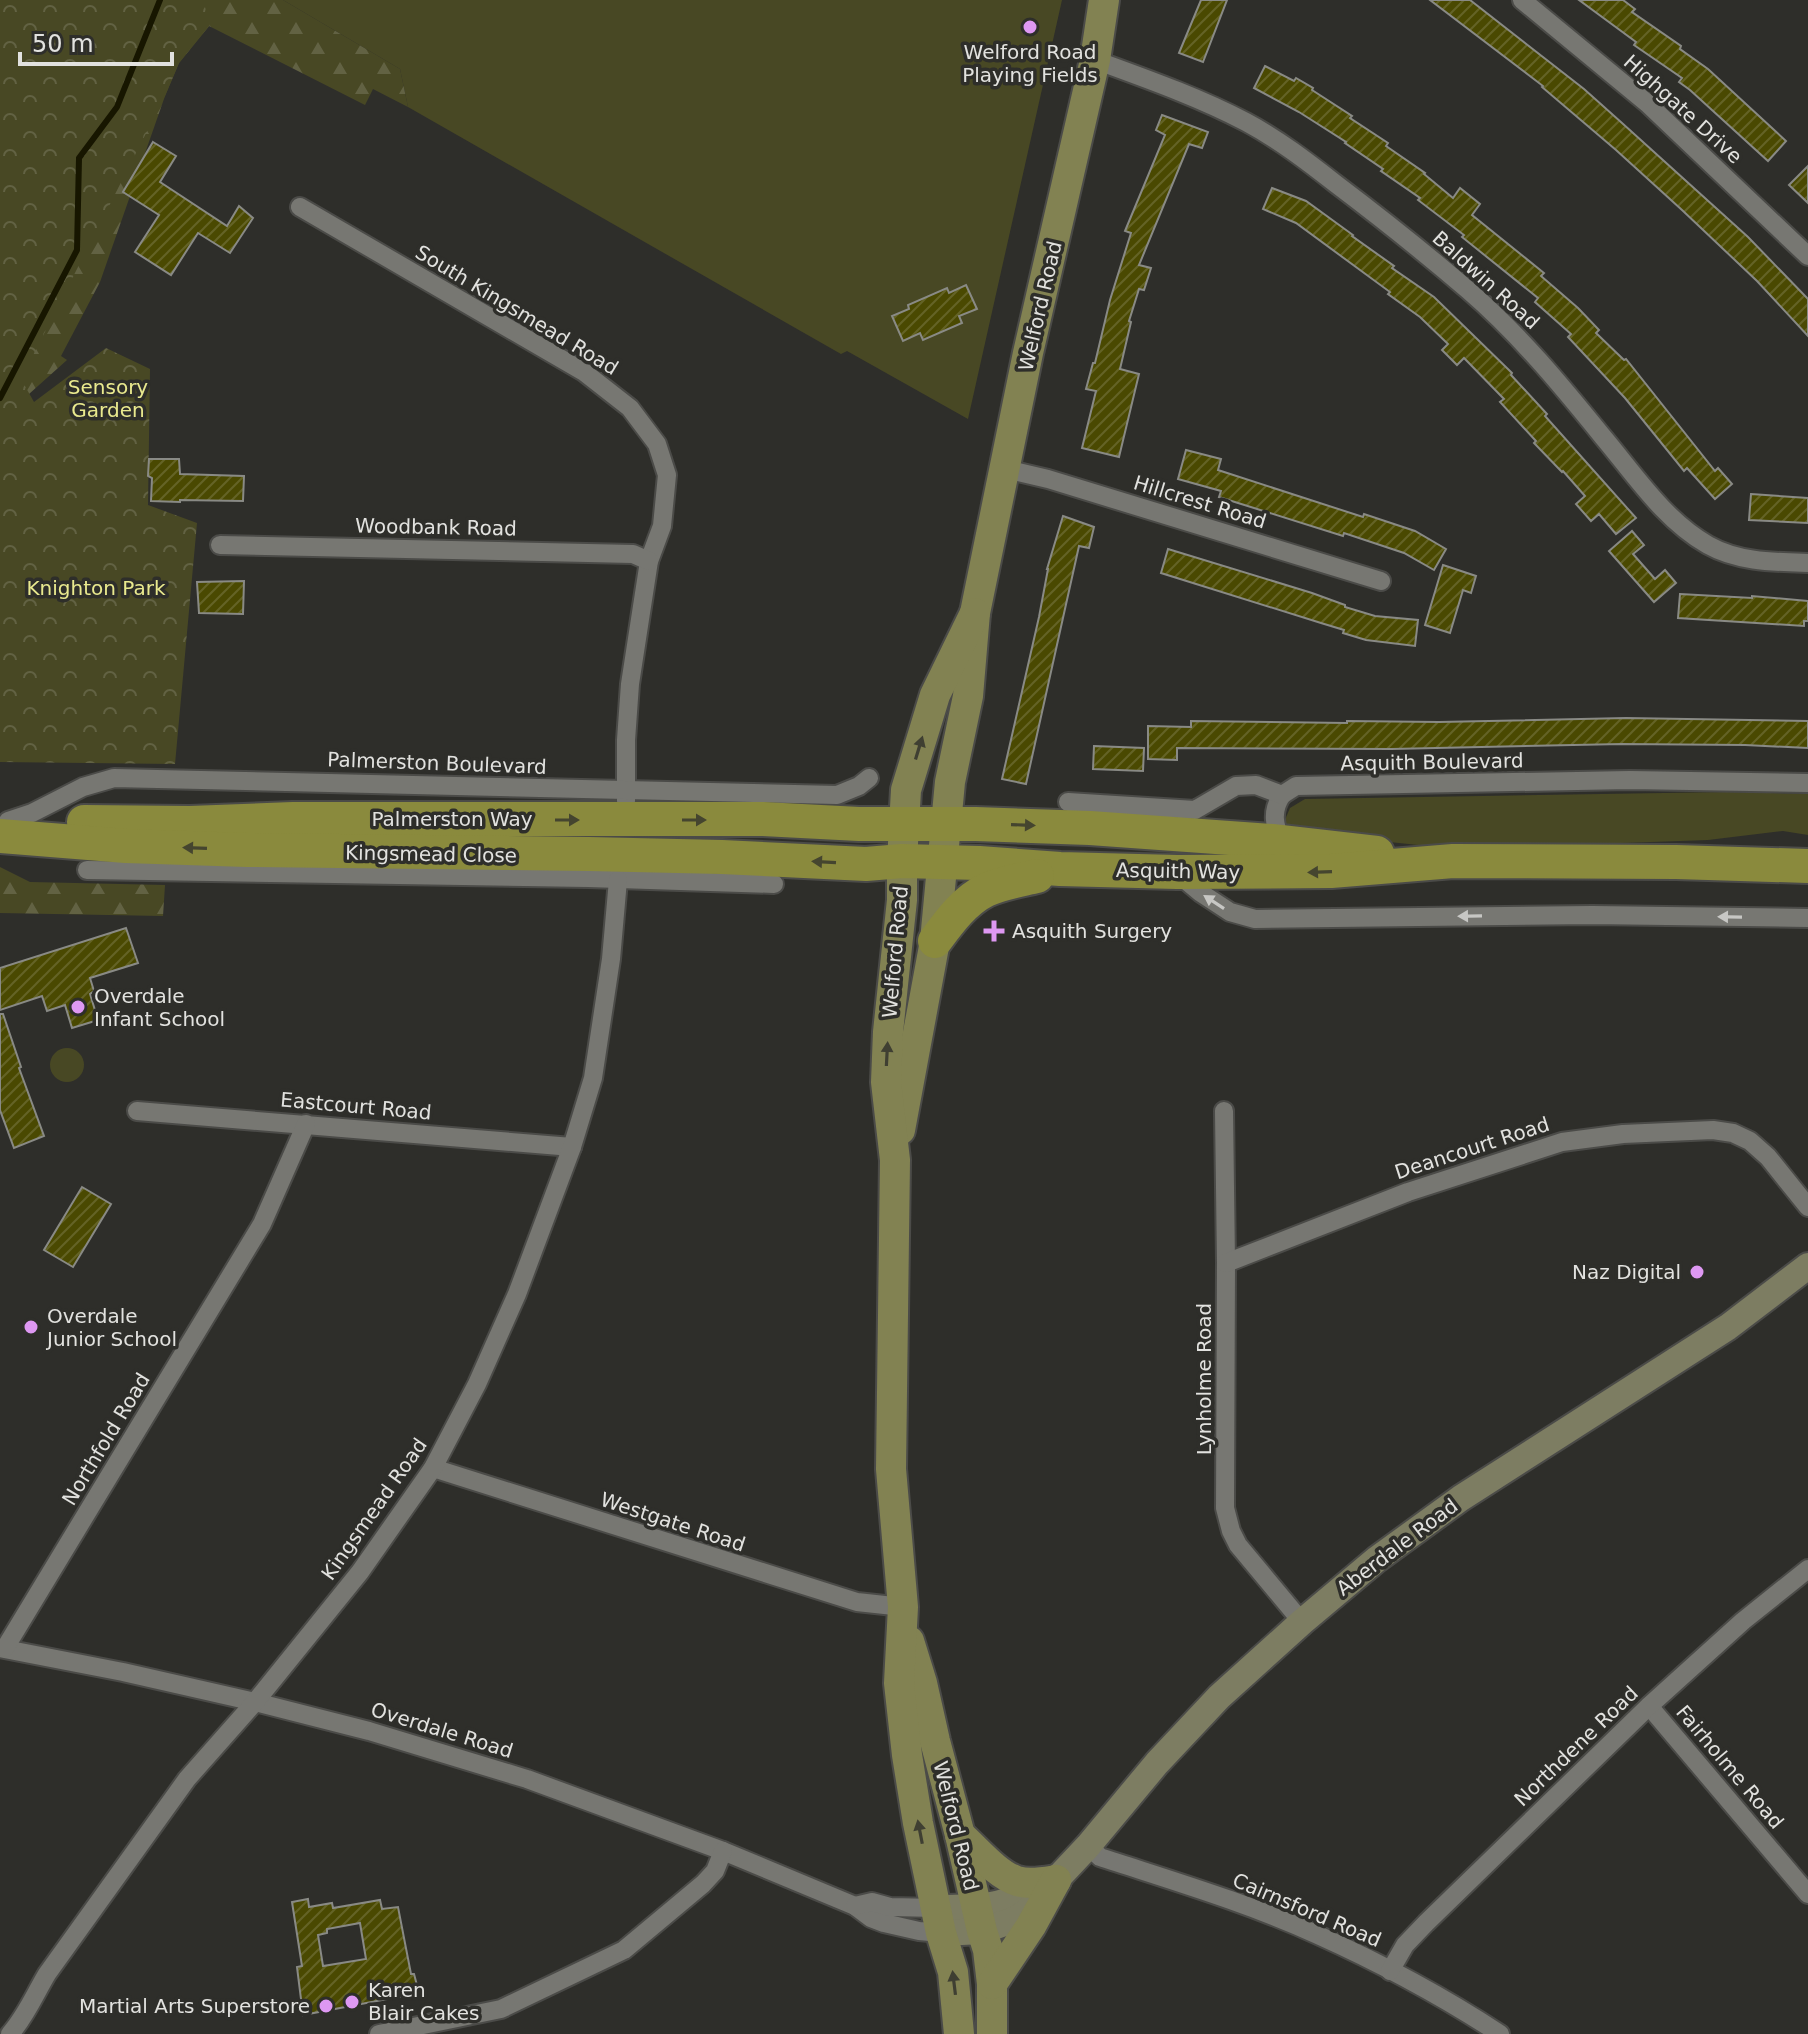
<svg xmlns="http://www.w3.org/2000/svg" width="1808" height="2034" font-family="'DejaVu Sans',sans-serif">
  <defs>
    <pattern id="forest-firs" width="22" height="20" patternUnits="userSpaceOnUse" patternTransform="scale(2)"><rect width="22" height="20" fill="#484824"/><path d="M5 1l3.5 6h-7zM16 11l3.5 6h-7z" fill="#626243"/></pattern>
    <pattern id="park-crowns" width="20" height="18" patternUnits="userSpaceOnUse" patternTransform="scale(2)"><rect width="20" height="18" fill="#484824"/><path d="M2 6a3 3 0 1 1 6 0M12 15a3 3 0 1 1 6 0" fill="none" stroke="#626243"/></pattern>
    <pattern id="building-hatch" width="6" height="6" patternUnits="userSpaceOnUse" patternTransform="scale(2)"><rect width="6" height="6" fill="#4a4901"/><path d="M-1 1l2-2M0 6l6-6M5 7l2-2" fill="none" stroke="#646326"/></pattern>
  </defs>
  <rect width="100%" height="100%" fill="#2e2e2a"/>
  <g fill="#484824">
    <polygon points="283,0 1062,0 968,419 847,351 841,354 408,107 400,69"/>
    <polygon points="1727,792 1808,794 1808,835 1783,831 1708,840 1456,849 1294,832 1284,822 1290,808 1305,799"/>
    <circle cx="67" cy="1065" r="17"/>
  </g>
  <g fill="url(#forest-firs)">
    <polygon points="0,0 283,0 400,69 408,107 373,89 365,105 209,26 179,63 165,96 100,282 61,356 67,360 29,394 0,383"/>
    <polygon points="0,867 30,882 165,885 163,916 0,913"/>
  </g>
  <polygon fill="url(#park-crowns)" points="0,0 203,0 210,25 179,63 165,96 21,379 34,402 106,348 150,369 148,505 197,523 175,764 0,762"/>
  <g fill="none" stroke-linecap="round" stroke-linejoin="round">
    <polyline stroke="#171600" stroke-width="6" points="0,398 77,250 79,158 117,107 160,0"/>
  </g>
  <g fill="url(#building-hatch)" stroke="#898a85" stroke-width="2" fill-rule="evenodd">
    <polygon points="1201,0 1227,0 1203,62 1179,53"/>
    <polygon points="1430,0 1470,0 1584,89 1622,123 1748,237 1808,299 1808,336 1757,281 1682,210 1616,150 1542,87 1543,86"/>
    <polygon points="1579,0 1623,0 1635,9 1632,12 1681,46 1680,49 1708,69 1786,141 1768,161 1690,90 1679,82 1682,78 1634,45 1636,42"/>
    <polygon points="1265,66 1294,81 1296,78 1313,88 1312,90 1352,116 1350,118 1388,143 1386,146 1425,173 1424,174 1453,198 1460,188 1480,204 1472,215 1544,273 1541,276 1578,308 1599,330 1596,333 1624,360 1626,359 1715,471 1718,468 1732,484 1715,499 1687,468 1684,471 1625,398 1568,337 1571,334 1535,302 1538,298 1462,237 1464,235 1418,200 1420,198 1381,171 1383,169 1345,143 1346,142 1299,112 1254,88"/>
    <polygon points="1162,115 1208,132 1202,148 1189,144 1139,265 1151,268 1144,290 1139,289 1129,321 1131,322 1120,369 1139,374 1119,457 1082,448 1096,391 1086,389 1093,363 1095,363 1110,300 1131,233 1125,231 1165,135 1156,130"/>
    <polygon points="153,142 176,156 160,182 227,226 239,206 253,218 230,253 198,233 171,275 135,252 159,215 123,192"/>
    <polygon points="1808,166 1808,203 1789,185"/>
    <polygon points="1272,188 1306,201 1353,235 1352,236 1394,266 1392,268 1434,297 1512,373 1511,375 1547,414 1545,416 1636,518 1616,534 1599,514 1591,521 1576,504 1585,496 1563,471 1562,472 1534,443 1536,441 1500,402 1504,399 1464,358 1457,365 1442,350 1448,344 1420,317 1388,294 1390,292 1296,223 1263,209"/>
    <polygon points="966,285 977,309 959,316 962,323 923,340 920,333 903,341 892,316 909,309 908,305 947,288 949,293"/>
    <polygon points="1186,450 1221,459 1218,470 1363,517 1364,514 1415,531 1446,549 1434,570 1404,553 1344,533 1343,536 1219,497 1221,491 1178,479"/>
    <polygon points="149,459 179,459 180,474 244,476 243,501 180,500 180,502 151,501 152,478 148,476"/>
    <polygon points="1751,494 1808,498 1808,523 1749,520"/>
    <polygon points="1063,516 1094,527 1089,548 1079,546 1026,784 1002,779 1039,617 1048,569 1047,569"/>
    <polygon points="1632,531 1644,545 1633,554 1655,579 1665,570 1676,583 1654,602 1609,551"/>
    <polygon points="1168,549 1312,593 1345,605 1345,607 1375,616 1418,620 1415,646 1366,640 1343,633 1344,630 1321,623 1161,573"/>
    <polygon points="1443,565 1476,576 1471,593 1463,590 1450,633 1425,625"/>
    <polygon points="244,581 243,614 199,613 197,582"/>
    <polygon points="1680,594 1752,598 1752,596 1808,601 1808,621 1804,621 1804,626 1678,618"/>
    <polygon points="1626,718 1808,721 1808,748 1745,745 1622,744 1391,749 1177,748 1177,760 1148,759 1148,726 1191,727 1191,721 1347,723 1347,721 1439,722"/>
    <polygon points="1094,746 1144,748 1143,771 1093,769"/>
    <polygon points="126,928 138,963 90,978 94,991 90,994 98,1020 72,1028 65,1005 47,1011 42,996 0,1010 0,968"/>
    <polygon points="0,1014 3,1014 21,1067 19,1068 44,1136 14,1148 0,1110"/>
    <polygon points="82,1187 111,1204 73,1267 44,1250"/>
    <path d="M308 1899 309 1907 332 1903 333 1908 380 1900 382 1909 398 1907 411 1974H414L419 1993 303 2015 297 1967 302 1966 292 1902ZM360 1923 366 1959 323 1966 318 1935 327 1933V1929Z"/>
  </g>
  <g fill="none" stroke-linecap="round" stroke-linejoin="round">
    <g stroke="#4b4b48" stroke-width="22">
      <g id="street">
        <polyline points="1522,0 1647,103 1808,256"/>
        <path d="M1095 60C1147 79 1198 97 1246 122 1278 139 1308 162 1336 184 1381 218 1425 253 1468 290 1519 334 1561 385 1603 437 1635 475 1664 520 1708 545 1738 562 1774 562 1808 563"/>
        <polyline points="300,207 584,372 630,408 657,444 667,475 662,526 649,561 630,684 626,740 626,801"/>
        <polyline points="1005,469 1048,479 1381,581"/>
        <polyline points="220,545 633,554 649,561"/>
        <path d="M1282 795C1271 811 1274 826 1282 842"/>
        <polyline points="1068,802 1195,810 1236,786 1256,785 1282,795 1296,786 1630,780 1808,783"/>
        <polyline points="8,821 32,813 83,787 114,778 837,795 859,786 869,778"/>
        <polyline points="87,870 588,878 774,884"/>
        <polyline points="1177,873 1201,893 1230,912 1255,919 1592,915 1808,918"/>
        <polyline points="137,1111 572,1147"/>
        <polyline points="1224,1111 1226,1263 1225,1508 1231,1531 1238,1545 1302,1622"/>
        <polyline points="1226,1263 1408,1192 1562,1142 1623,1134 1713,1130 1733,1133 1750,1141 1768,1157 1808,1207"/>
        <polyline points="433,1468 857,1602 903,1607"/>
        <polyline points="0,1648 123,1672 255,1702 369,1731 527,1779 723,1851 855,1906 871,1918 884,1923 919,1931 941,1933"/>
        <polyline points="5,1648 262,1224 306,1124"/>
        <polyline points="1649,1706 1808,1894"/>
        <path d="M1088 1846 1100 1857C1173 1881 1248 1903 1318 1935 1378 1962 1445 1998 1500 2034"/>
        <polyline points="855,1906 872,1902 890,1907 937,1908"/>
        <polyline points="1390,1971 1405,1945 1426,1923 1649,1706 1743,1621 1808,1569"/>
        <path d="M10 2034C26 2016 35 1994 47 1974L187 1779 255 1702 360 1572 433 1468 477 1384 517 1294 572 1147 593 1078 611 959 618 880"/>
        <polyline points="379,2034 501,2009 624,1950 703,1884 715,1871 723,1851"/>
      </g>
    </g>
    <g stroke="#4b4b48" stroke-width="30">
      <g id="secondary">
        <path d="M937 1908C957 1908 976 1908 996 1904 1012 1900 1025 1894 1041 1893"/>
        <polyline points="941,1933 982,1931 1016,1919 1034,1906 1041,1893 1056,1880 1088,1846 1157,1763 1219,1697 1302,1622 1377,1559 1461,1498 1728,1327 1808,1266"/>
      </g>
    </g>
    <g stroke="#4b4b48" stroke-width="34">
      <g id="primary">
        <polyline points="900,1130 935,941 950,782 968,696 975,613 1028,353 1095,60 1104,0"/>
        <polyline points="909,1641 922,1683 935,1741 960,1835 982,1931 988,1950 992,1984 992,2034"/>
        <path d="M960 1835C976 1849 997 1875 1017 1881 1029 1885 1044 1882 1056 1880"/>
        <polyline points="992,1984 1031,1926 1056,1880"/>
        <polyline points="959,2034 953,1972 941,1933 918,1823 907,1755 899,1683 903,1607 891,1469 895,1160 886,1082 888,1032 902,900 902,861 906,790 935,695 975,613"/>
      </g>
    </g>
    <g stroke="#4b4b48" stroke-width="38">
      <g id="highway">
        <polyline points="84,822 190,823 293,819 763,819 859,824 976,824 1090,828 1272,841 1377,853"/>
        <polyline points="0,836 126,846 247,850 589,854 722,857 866,864 902,861 979,863 1060,869 1177,872 1331,871 1453,861 1676,862 1808,866"/>
        <path d="M935 941C949 922 964 901 986 890 1001 883 1020 880 1037 876"/>
      </g>
    </g>
    <use href="#street" stroke="#777772" stroke-width="18"/>
    <use href="#secondary" stroke="#7d7d62" stroke-width="26"/>
    <use href="#primary" stroke="#828252" stroke-width="30"/>
    <use href="#highway" stroke="#8a8a3d" stroke-width="34"/>
  </g>
  <defs><path id="oneway-solid" d="M-6-.8H1V-3.2L6.5 0L1 3.2V.8H-6Z" transform="scale(2)"/></defs>
  <g fill="#3f3f32">
    <use href="#oneway-solid" transform="translate(919 748) rotate(-73)"/>
    <use href="#oneway-solid" transform="translate(887 1054) rotate(-87)"/>
    <use href="#oneway-solid" transform="translate(920 1832) rotate(-101)"/>
    <use href="#oneway-solid" transform="translate(954 1983) rotate(-97)"/>
  </g>
  <g fill="#45452f">
    <use href="#oneway-solid" transform="translate(567 820)"/>
    <use href="#oneway-solid" transform="translate(694 820)"/>
    <use href="#oneway-solid" transform="translate(1023 825) rotate(2)"/>
    <use href="#oneway-solid" transform="translate(195 848) rotate(-178)"/>
    <use href="#oneway-solid" transform="translate(824 862) rotate(-177)"/>
    <use href="#oneway-solid" transform="translate(1320 872) rotate(178)"/>
  </g>
  <g fill="#c7c7c4">
    <use href="#oneway-solid" transform="translate(1214 902) rotate(-147)"/>
    <use href="#oneway-solid" transform="translate(1470 916) rotate(179)"/>
    <use href="#oneway-solid" transform="translate(1730 917) rotate(-179)"/>
  </g>
  <g fill="#de98f2" stroke="#2e2e2a" stroke-width="3">
    <circle cx="1030" cy="27" r="8"/>
    <path d="M990 919h8v8h8v8h-8v8h-8v-8h-8v-8h8z"/>
    <circle cx="78" cy="1007" r="8"/>
    <circle cx="1697" cy="1272" r="8"/>
    <circle cx="31" cy="1327" r="8"/>
    <circle cx="352" cy="2002" r="8"/>
    <circle cx="326" cy="2006" r="8"/>
  </g>
  <g text-anchor="middle" stroke-width="7" stroke-linejoin="round" paint-order="stroke">
    <g font-size="20" fill="#e2e2df" stroke="#2e2e2a" text-anchor="start">
      <text x="1030" y="59" text-anchor="middle">Welford Road<tspan x="1030" dy="23">Playing Fields</tspan></text>
      <text x="1012" y="938">Asquith Surgery</text>
      <text x="94" y="1003">Overdale<tspan x="94" dy="23">Infant School</tspan></text>
      <text x="1681" y="1279" text-anchor="end">Naz Digital</text>
      <text x="47" y="1323">Overdale<tspan x="47" dy="23">Junior School</tspan></text>
      <text x="368" y="1997">Karen<tspan x="368" dy="23">Blair Cakes</tspan></text>
      <text x="310" y="2013" text-anchor="end">Martial Arts Superstore</text>
    </g>
    <g font-size="20" fill="#e2e2df" stroke="#2e2e2a">
      <text transform="translate(1683 109) rotate(42)" y="7">Highgate Drive</text>
      <text transform="translate(1486 280) rotate(42)" y="7">Baldwin Road</text>
      <text transform="translate(1040 306) rotate(-77)" y="7">Welford Road</text>
      <text transform="translate(517 310) rotate(31)" y="7">South Kingsmead Road</text>
      <text transform="translate(1200 502) rotate(17)" y="7">Hillcrest Road</text>
      <text transform="translate(436 527) rotate(1)" y="7">Woodbank Road</text>
      <text transform="translate(1432 762) rotate(-1)" y="7">Asquith Boulevard</text>
      <text transform="translate(437 763) rotate(2)" y="7">Palmerston Boulevard</text>
      <text x="452" y="826">Palmerston Way</text>
      <text transform="translate(431 854) rotate(1)" y="7">Kingsmead Close</text>
      <text transform="translate(1178 871) rotate(1)" y="7">Asquith Way</text>
      <text transform="translate(895 952) rotate(-85)" y="7">Welford Road</text>
      <text transform="translate(356 1106) rotate(5)" y="7">Eastcourt Road</text>
      <text transform="translate(1472 1148) rotate(-18)" y="7">Deancourt Road</text>
      <text transform="translate(1204 1379) rotate(-90)" y="7">Lynholme Road</text>
      <text transform="translate(106 1439) rotate(-59)" y="7">Northfold Road</text>
      <text transform="translate(374 1509) rotate(-55)" y="7">Kingsmead Road</text>
      <text transform="translate(673 1522) rotate(18)" y="7">Westgate Road</text>
      <text transform="translate(1397 1547) rotate(-37)" y="7">Aberdale Road</text>
      <text transform="translate(442 1730) rotate(17)" y="7">Overdale Road</text>
      <text transform="translate(1576 1746) rotate(-44)" y="7">Northdene Road</text>
      <text transform="translate(1730 1767) rotate(50)" y="7">Fairholme Road</text>
      <text transform="translate(956 1826) rotate(76)" y="7">Welford Road</text>
      <text transform="translate(1307 1910) rotate(23)" y="7">Cairnsford Road</text>
    </g>
    <g font-size="20" fill="#e9e98e" stroke="#2e2e2a">
      <text x="108" y="394">Sensory<tspan x="108" dy="23">Garden</tspan></text>
      <text x="96" y="595">Knighton Park</text>
    </g>
  </g>
  <path d="M20 52v12h152v-12" fill="none" stroke="#e2e2df" stroke-width="4"/>
  <text x="32" y="52" font-size="24" fill="#e2e2df" stroke="#2e2e2a" stroke-width="6" paint-order="stroke">50 m</text>
</svg>
